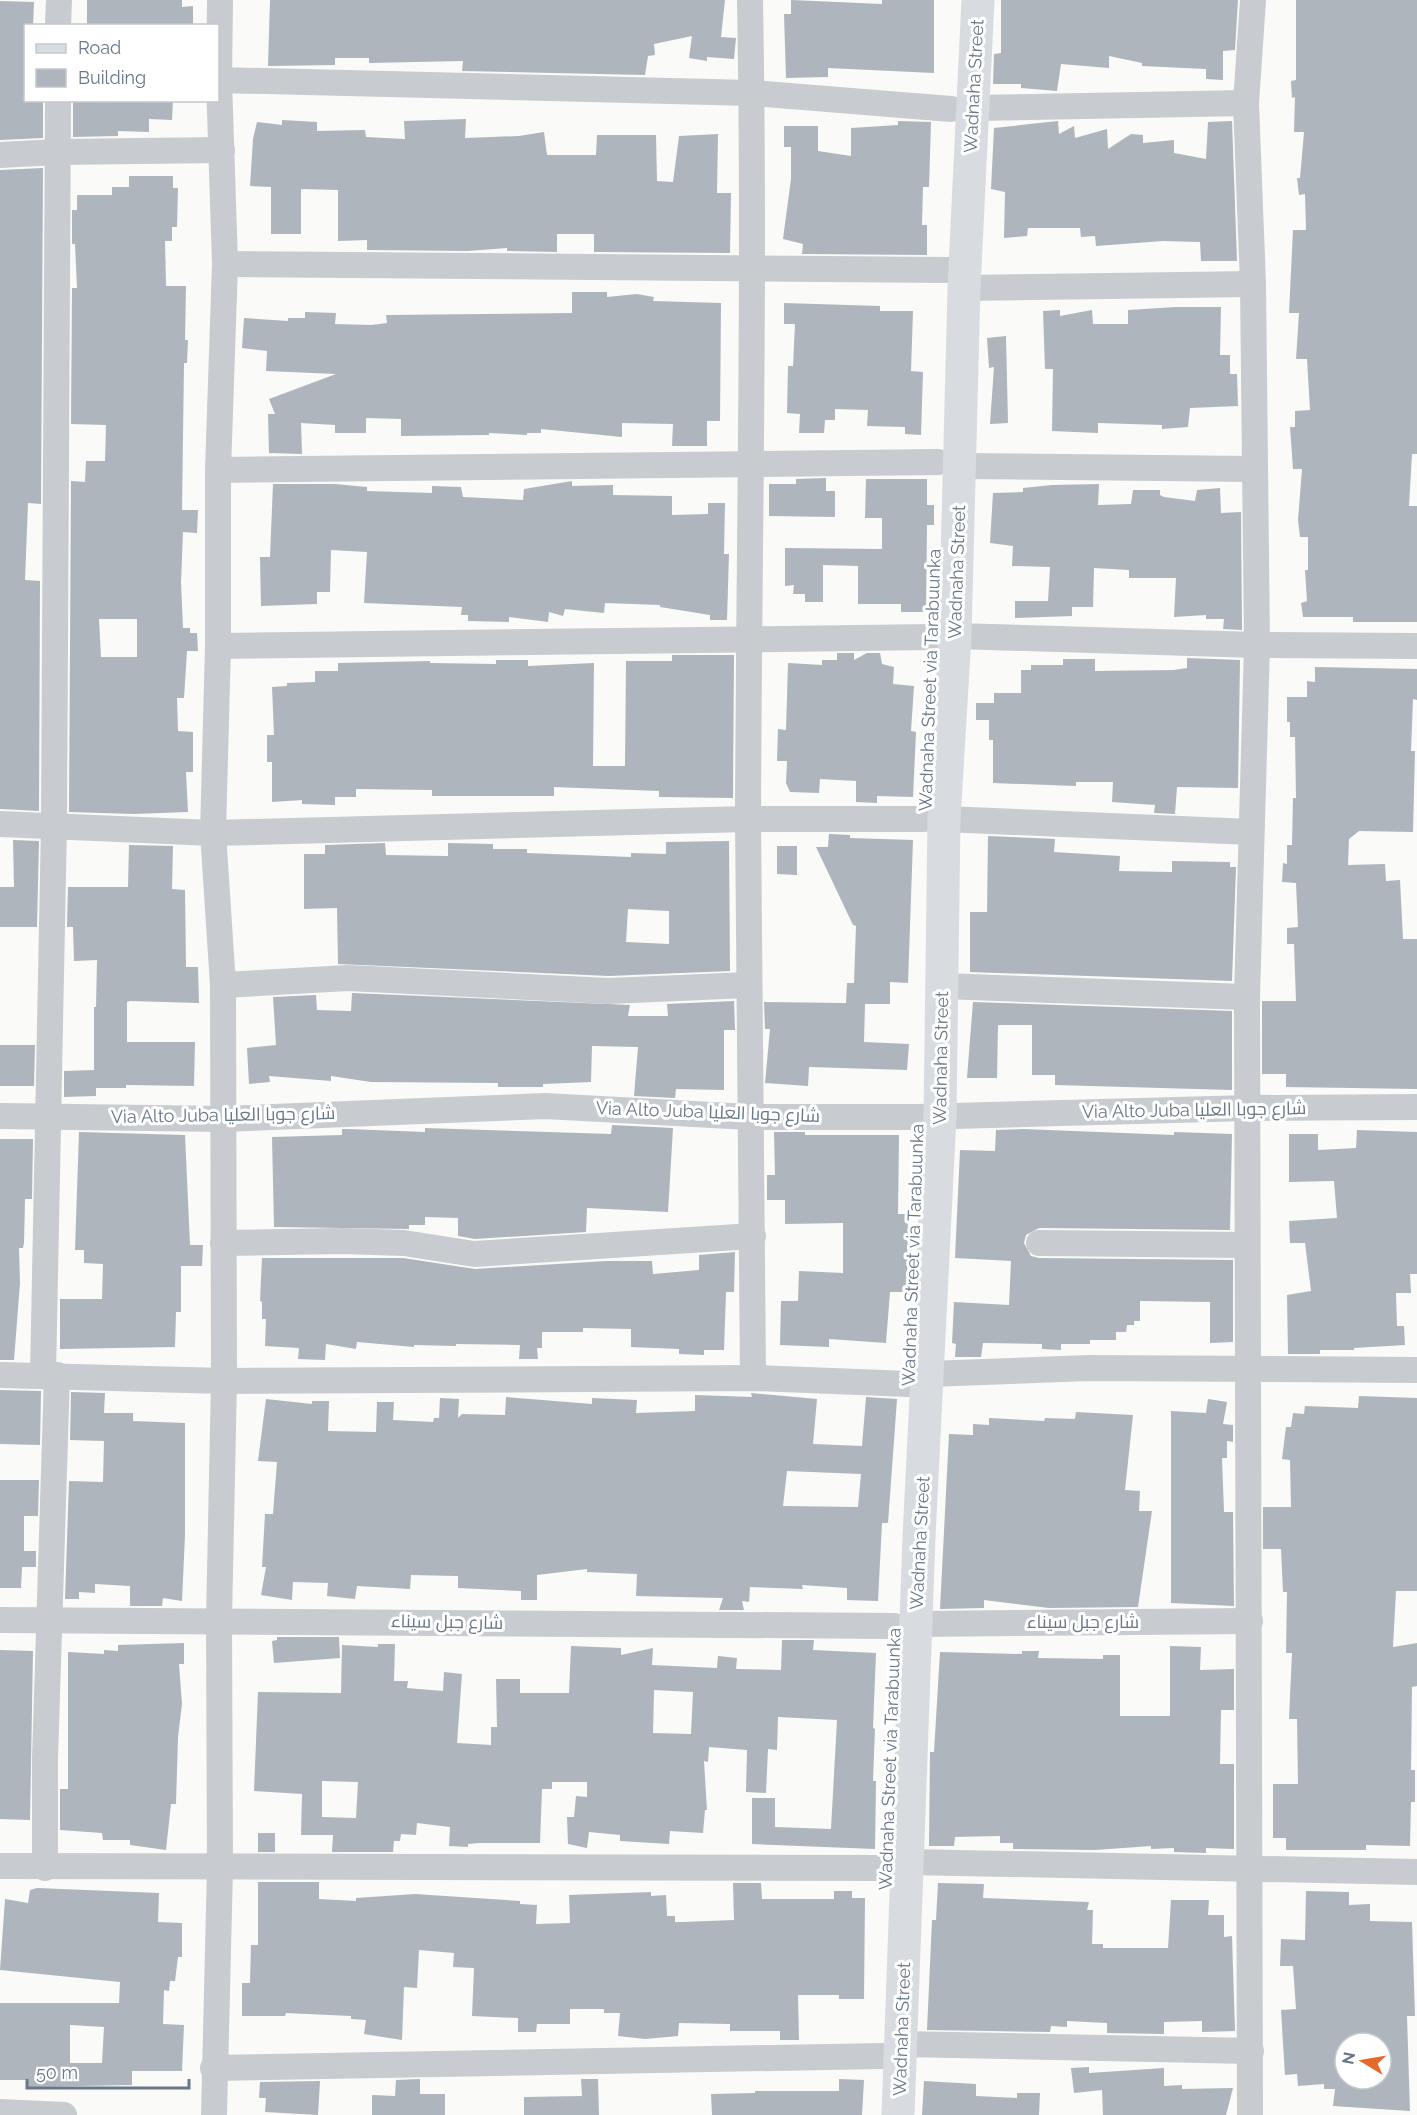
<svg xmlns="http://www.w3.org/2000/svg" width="1417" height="2115" font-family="Raleway,Cairo,sans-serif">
  <rect width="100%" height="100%" fill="#fafaf8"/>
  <g fill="#aeb5bd" fill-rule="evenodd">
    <polygon points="87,0 182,0 182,7 193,6 193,26 87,26"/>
    <polygon points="270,0 725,0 721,37 736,38 734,59 707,57 707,61 689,58 692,36 654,44 655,55 648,56 645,75 462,71 463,61 369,63 369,58 335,58 335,65 268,66"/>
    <polygon points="791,0 882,4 882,0 934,0 934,73 828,68 828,77 786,78 784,14 791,14"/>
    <polygon points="1001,0 1238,0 1235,50 1223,51 1223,80 1206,79 1206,69 1142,66 1142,63 1109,56 1109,68 1061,64 1057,91 1021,88 1021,84 993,84 994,54 1001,53"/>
    <polygon points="1296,0 1417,0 1417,454 1412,454 1409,506 1417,506 1417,622 1353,622 1353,617 1303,617 1301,603 1307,601 1305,570 1308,570 1308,537 1300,537 1298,520 1302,469 1293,469 1290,427 1295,427 1295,411 1310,410 1307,359 1296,359 1299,313 1289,313 1293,230 1306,230 1305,194 1299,195 1297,178 1300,178 1304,132 1294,132 1295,97 1292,98 1291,81 1296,80"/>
    <polygon points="0,1 34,2 33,26 26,26 26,100 43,100 43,138 0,140"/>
    <polygon points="73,100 173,100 172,120 149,119 149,132 118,131 118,136 73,137"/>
    <polygon points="466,119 465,138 519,136 544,132 547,155 596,155 597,135 656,135 657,181 673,182 679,136 718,134 717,193 731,193 730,253 594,252 594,234 557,234 557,252 507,251 507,248 468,251 367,250 367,240 338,241 338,190 301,189 301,234 271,234 271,187 250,186 253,139 257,122 282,125 282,120 317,122 317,131 365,130 366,137 405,139 404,121"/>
    <polygon points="898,121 931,122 929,187 923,187 922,225 927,225 927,255 802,254 803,244 783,239 791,179 791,147 784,147 784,126 818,126 818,151 851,156 851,128 898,125"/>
    <polygon points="1058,121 1059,134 1074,126 1075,138 1107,129 1108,149 1131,134 1143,135 1143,143 1174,140 1174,153 1206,159 1208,122 1232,121 1237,261 1201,261 1200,242 1163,241 1096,246 1095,236 1081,237 1080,228 1028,228 1027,236 1004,238 1005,192 991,189 994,128"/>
    <polygon points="43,168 41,504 28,503 25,580 40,581 39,811 0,809 0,170"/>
    <path d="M129 176H173V188H178L177 227H172V241H165L166 286H186L185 340H188L187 363H184L182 510H198L197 533 183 532 181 582 183 628H190V633H197L198 651H187L184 698H177L178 731 193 732V772H186L188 812 134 814 69 812 71 481 85 482 86 461H105L106 425 71 424 72 288H77L75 244H72V210H77V195H112V187H129ZM99 619H137V657H101Z"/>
    <polygon points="572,292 607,292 607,297 637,294 654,297 653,301 721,303 720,421 707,421 707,446 672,446 673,424 622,423 622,437 541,429 541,433 527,433 527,435 489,433 489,435 401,436 401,419 366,418 366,433 335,433 335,425 301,423 302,454 269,453 268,414 275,414 269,399 336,374 266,371 267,351 242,348 244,318 288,321 288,318 305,318 305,312 336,313 335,324 371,325 387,323 386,315 572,313"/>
    <polygon points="784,303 880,306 880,311 913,311 911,371 923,372 921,435 905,434 905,427 867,426 868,410 835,409 835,420 825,420 824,433 799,433 800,414 787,413 788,366 793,366 795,324 784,324"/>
    <polygon points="1176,307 1221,307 1220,355 1230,355 1230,374 1237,374 1238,406 1190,408 1188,427 1162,429 1162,425 1098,423 1098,433 1052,431 1053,369 1045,369 1043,311 1060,310 1060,316 1092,310 1093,324 1128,324 1128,310"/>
    <polygon points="1006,336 1008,423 990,424 994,367 989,368 987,338"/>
    <polygon points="826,478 826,491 835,491 835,517 769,516 769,484 796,484 796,479"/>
    <polygon points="866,479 927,479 927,505 934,505 934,525 927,525 926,612 901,612 901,604 858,604 858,566 823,565 823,602 805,602 805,594 793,594 794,585 785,586 785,548 882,549 882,518 865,518"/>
    <polygon points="572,481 572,486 613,485 613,495 672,496 672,515 708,514 708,503 725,503 724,554 729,554 727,620 710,620 710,615 660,607 660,605 605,603 604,613 565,609 563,616 549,612 548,622 509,617 509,622 468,621 468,615 461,615 462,607 364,603 367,552 331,550 330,592 317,592 317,604 261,606 260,557 270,557 273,484 335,484 367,487 367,491 432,493 432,486 461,487 463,497 523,500 524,489"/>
    <polygon points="1099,484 1098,505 1131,504 1133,490 1160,490 1160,495 1164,497 1195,501 1197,490 1220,488 1221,513 1241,512 1242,630 1223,629 1224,619 1206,619 1206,615 1174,617 1176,578 1129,578 1129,570 1094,568 1093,607 1072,607 1072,616 1015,618 1015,601 1048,601 1050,567 1012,566 1013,546 990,543 993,493 1023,492 1023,488 1052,485"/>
    <polygon points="837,653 854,653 854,660 867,653 880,653 882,664 894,667 893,684 914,686 911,731 916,732 913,797 877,796 877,803 856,802 856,781 820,779 819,793 790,792 786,783 787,761 777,761 778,729 786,730 788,663 822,665 822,660 837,660"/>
    <polygon points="672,655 734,655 733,798 659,797 659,791 554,787 554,796 432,796 432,790 356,789 356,797 335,797 335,805 302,804 302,800 272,802 272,762 267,762 267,735 274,735 272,687 287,686 287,683 315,682 315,671 338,671 338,663 430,661 430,663 496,664 496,660 528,660 528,666 594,663 593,766 625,766 626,661 672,661"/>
    <polygon points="1187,658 1240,660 1238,788 1177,787 1175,814 1154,813 1155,805 1112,802 1113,782 1076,782 1076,786 993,783 993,740 989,740 989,720 976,720 976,703 994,703 994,693 1021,693 1021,670 1031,670 1031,665 1063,665 1063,659 1095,659 1095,671 1174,670 1187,668"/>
    <polygon points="1315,667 1417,669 1417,700 1413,699 1411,751 1415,751 1413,832 1359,831 1349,839 1348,865 1385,864 1386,881 1400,880 1403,939 1417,939 1417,1089 1286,1087 1286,1074 1262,1074 1262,1001 1296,1001 1294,944 1287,944 1287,928 1298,927 1296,883 1282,882 1283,863 1287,864 1287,845 1292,845 1293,798 1296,798 1295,737 1290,737 1290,722 1287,722 1287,697 1307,697 1307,681 1315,682"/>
    <polygon points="829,834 850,835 850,838 913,840 908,983 890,982 890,1004 865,1004 864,1042 909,1044 907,1070 809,1067 808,1086 765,1083 770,1029 765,1029 764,1002 846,1003 847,983 854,983 856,926 853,925 816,847 828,847"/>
    <polygon points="988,836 1055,839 1054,852 1120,856 1119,871 1172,872 1172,861 1230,862 1230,867 1236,867 1232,981 970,972 970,912 987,912"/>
    <polygon points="13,840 39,841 37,927 0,927 0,887 14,887"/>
    <path d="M729 841 730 971 609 976 338 964 337 908 304 909V854H325V845L385 843 386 855 448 856V843L493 844V849H527V853L631 857V853L666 854V842ZM628 909 669 911V944L626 942Z"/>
    <polygon points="129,845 173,846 172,889 185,890 186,967 198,967 199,1003 130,1001 127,1002 127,1042 195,1042 194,1086 126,1085 126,1088 96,1088 96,1096 64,1097 64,1071 94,1070 94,1007 96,1007 97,960 74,961 73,927 67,927 68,887 128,887"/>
    <polygon points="777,846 797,846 797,875 777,874"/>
    <polygon points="352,993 630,1005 628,1016 668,1016 667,1004 734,1001 735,1030 724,1030 724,1090 676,1089 675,1098 634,1096 638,1047 592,1046 591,1082 543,1084 543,1087 498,1087 498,1083 371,1082 331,1076 331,1081 269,1076 270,1082 249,1084 247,1048 276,1045 273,997 316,995 317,1010 351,1011"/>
    <polygon points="973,1002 1232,1011 1232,1090 1055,1085 1055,1075 1032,1075 1032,1025 998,1025 997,1078 967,1078"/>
    <polygon points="0,1045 35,1045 34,1086 0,1086"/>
    <polygon points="612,1125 673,1128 668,1212 587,1208 586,1232 475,1239 458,1236 458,1218 425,1217 425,1225 409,1225 409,1229 274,1227 272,1137 342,1135 342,1129 348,1129 425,1132 425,1128 611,1134"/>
    <polygon points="1023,1129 1174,1135 1174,1132 1232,1134 1230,1230 1039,1228 1026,1235 1024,1243 1031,1256 1039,1258 1233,1260 1233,1342 1210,1343 1210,1302 1140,1301 1140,1321 1134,1321 1134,1325 1127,1325 1126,1332 1116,1332 1116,1340 1090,1340 1090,1344 1061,1344 1061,1350 1042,1349 1042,1344 983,1343 981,1357 955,1357 956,1344 952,1343 954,1302 1009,1305 1011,1261 955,1258 960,1150 995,1151 996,1130"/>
    <polygon points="1357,1130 1417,1132 1417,1274 1410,1274 1411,1293 1396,1293 1397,1326 1404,1326 1405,1345 1354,1348 1354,1350 1320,1350 1320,1354 1288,1354 1287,1295 1311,1291 1305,1243 1290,1243 1289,1221 1337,1218 1334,1181 1289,1182 1289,1134 1318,1134 1318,1150 1356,1148"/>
    <polygon points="79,1132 185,1135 190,1245 203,1245 202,1266 181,1266 181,1312 176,1312 175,1347 60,1349 60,1299 102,1299 103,1264 84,1263 84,1250 75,1250"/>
    <polygon points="774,1132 805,1132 805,1135 899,1135 898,1214 908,1214 907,1292 890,1292 886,1343 829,1339 829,1347 780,1345 781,1301 798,1301 799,1271 843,1273 843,1223 785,1224 785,1200 767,1200 767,1175 775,1175"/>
    <polygon points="0,1139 33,1139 32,1199 25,1199 24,1243 23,1248 19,1248 20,1283 14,1360 0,1360"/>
    <polygon points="735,1252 734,1292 726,1292 724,1350 704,1350 704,1355 679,1354 679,1349 631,1347 631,1329 583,1328 583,1332 542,1332 542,1348 537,1348 538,1359 519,1359 520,1345 456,1344 456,1346 414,1345 414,1347 357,1342 356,1349 326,1344 325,1360 298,1359 299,1348 265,1346 266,1319 262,1319 262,1302 260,1301 262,1258 403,1258 475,1269 606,1261 652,1261 653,1274 699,1270 699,1255"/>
    <polygon points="0,1390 41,1391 40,1445 0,1444"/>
    <polygon points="71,1392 105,1393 104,1413 133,1413 133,1421 185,1423 185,1535 182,1601 163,1598 162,1606 130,1606 130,1586 95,1584 95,1593 79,1592 79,1599 65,1599 69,1481 103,1482 104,1441 70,1440"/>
    <path d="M751 1393 817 1399 813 1444 862 1446 866 1397 897 1399 888 1523H882L878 1601 847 1600V1588L802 1585 803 1589 750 1587 749 1602 742 1601 744 1610H719L723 1598 636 1596 637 1574 587 1572V1569L537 1575V1600H521V1591L458 1588V1576L411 1575 410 1589 357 1586 355 1599 327 1596 328 1583 293 1582 292 1600 261 1595 266 1567H262L265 1514H273L277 1462 258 1461 266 1399 312 1404V1401H329L328 1431 376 1432 377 1402H394L393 1420 433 1422 434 1418H439L440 1398 459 1399 458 1418 462 1414 505 1415 506 1397 592 1404V1398L637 1400 636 1413 695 1411V1395L752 1397ZM787 1471 861 1474 858 1507 783 1506Z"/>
    <polygon points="1359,1396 1417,1398 1417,1591 1396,1591 1393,1647 1417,1643 1417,1686 1412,1687 1411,1770 1415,1770 1415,1802 1411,1802 1410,1846 1366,1845 1366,1850 1286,1850 1286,1838 1273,1838 1273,1784 1298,1784 1297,1719 1289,1719 1292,1653 1286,1653 1287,1592 1283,1592 1281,1549 1263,1549 1263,1507 1291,1507 1290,1460 1282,1459 1286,1427 1291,1427 1293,1413 1304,1414 1305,1406 1358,1408"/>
    <polygon points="1208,1399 1227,1402 1223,1424 1233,1425 1233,1442 1227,1441 1227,1458 1222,1458 1224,1512 1233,1512 1234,1606 1171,1603 1171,1411 1206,1413"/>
    <polygon points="1076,1412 1133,1415 1125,1490 1140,1491 1139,1511 1152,1511 1138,1607 1049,1608 984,1600 984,1608 940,1609 949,1434 973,1435 973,1424 989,1425 989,1418 1044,1421 1045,1418 1075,1419"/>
    <polygon points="0,1480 39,1480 38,1516 24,1516 24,1551 36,1551 36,1567 22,1567 21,1588 0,1588"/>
    <polygon points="277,1637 339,1637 340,1658 274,1663 272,1641 277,1640"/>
    <path d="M782 1640H814L813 1650 876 1653 873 1728 875 1729 873 1781H876L875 1849 752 1844V1798H775V1827L831 1829 837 1720 778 1717 777 1750 768 1749 766 1793 746 1792 747 1750 709 1747 708 1762 704 1761 707 1810H705L703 1833 670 1831 669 1844 620 1841V1835L589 1832 587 1848 568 1844 567 1817H574L576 1796 587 1797V1782H552V1789H542L540 1843H479L468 1844V1847L449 1846 450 1827 417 1823 416 1835 401 1834 400 1841H394L393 1852H332L333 1835H301L302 1794 254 1791 258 1692 341 1693 342 1645 378 1647V1644H395L394 1681H408L407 1688 443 1691 444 1672 462 1674 457 1743 491 1745V1727H497L496 1679H520V1693H569L571 1646 621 1648V1655L653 1648 652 1665 717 1668 718 1656 737 1658 736 1669 781 1670ZM654 1690 693 1692 691 1734 653 1733ZM322 1781 358 1782 356 1818 322 1817Z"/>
    <polygon points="184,1643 184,1664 179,1664 182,1704 178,1737 176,1804 171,1804 166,1850 130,1845 130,1840 103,1840 102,1833 60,1830 60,1789 68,1789 68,1652 104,1654 104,1650 118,1651 118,1645"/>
    <polygon points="1170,1646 1201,1647 1200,1670 1234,1669 1234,1710 1221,1710 1220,1764 1234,1764 1234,1849 1206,1848 1206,1853 1174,1852 1174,1848 1151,1849 1151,1846 1095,1850 1013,1849 1013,1843 1000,1843 1000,1836 955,1837 954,1846 929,1846 930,1752 934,1752 940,1652 1022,1654 1022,1651 1039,1651 1038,1658 1103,1659 1103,1655 1120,1655 1120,1716 1170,1716"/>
    <polygon points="0,1650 33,1651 30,1820 0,1819"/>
    <rect x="258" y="1833" width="17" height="19"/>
    <polygon points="258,1882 319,1882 319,1899 356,1901 356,1898 415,1894 520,1901 520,1904 537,1905 536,1924 570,1923 569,1895 651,1892 651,1896 666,1895 667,1916 675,1916 675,1922 682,1922 734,1920 733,1883 761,1883 762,1899 834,1899 834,1891 852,1891 852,1898 865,1898 864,1999 839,1999 839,1995 798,1995 799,2040 780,2040 780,2031 730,2031 730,2024 679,2023 678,2036 645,2039 618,2036 620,2013 604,2013 604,2009 570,2009 570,2024 537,2024 536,2032 518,2032 518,2018 472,2016 474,1968 453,1967 454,1953 419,1950 417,1988 404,1987 402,2040 364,2034 366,2020 351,2019 351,2016 286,2013 285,2016 242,2016 242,1983 250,1983 251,1945 258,1945"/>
    <polygon points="938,1883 984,1884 983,1898 1089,1902 1087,1910 1093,1910 1092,1944 1103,1944 1103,1948 1168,1948 1171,1900 1209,1900 1208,1915 1224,1915 1224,1937 1232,1936 1235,2031 1202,2032 1202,2021 1164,2022 1164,2034 1107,2033 1107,2023 1067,2021 1067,2027 1051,2026 1050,2032 927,2030 932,1920 936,1920"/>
    <path d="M37 1888 159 1893 158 1922 182 1923V1957H178L175 1981H170L169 1991 164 1990 163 2024 184 2025 182 2071H132V2085L28 2087V2080H0V2003H119L120 1982 0 1970 5 1899 28 1903 30 1890ZM70 2025 104 2027 102 2063H70Z"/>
    <path d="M1306 1891 1349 1892V1905L1370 1904V1921L1412 1922 1415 2016H1407L1410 2111 1333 2106 1335 2089H1324V2084L1298 2086 1297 2074 1285 2075 1281 2010 1296 2009 1293 1966H1280L1281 1939 1305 1940ZM1345 2043H1381V2079H1345Z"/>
    <polygon points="1089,2067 1089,2073 1164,2068 1164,2086 1182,2085 1182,2089 1233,2088 1226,2115 1103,2115 1102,2090 1074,2093 1071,2068"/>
    <polygon points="420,2079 420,2094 445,2094 445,2115 372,2115 372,2095 395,2096 396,2080"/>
    <polygon points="581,2079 598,2079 599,2115 524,2115 524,2097 582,2096"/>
    <polygon points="839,2079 864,2080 862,2115 712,2115 711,2094 755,2093 755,2091 839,2091"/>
    <polygon points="320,2081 318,2115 265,2112 266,2098 259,2098 260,2082"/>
    <polygon points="924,2081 976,2084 976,2096 1017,2098 1017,2093 1040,2093 1039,2115 922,2115"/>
  </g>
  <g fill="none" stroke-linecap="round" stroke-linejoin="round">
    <g stroke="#c8cbcf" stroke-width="26">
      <path d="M750 0C755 272 749 545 748 817 748 1004 753 1191 753 1378"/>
      <polyline points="58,26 59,0"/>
      <polyline points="219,80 752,93 951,109"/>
      <polyline points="973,108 1246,103"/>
      <polyline points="0,155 57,152 222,150"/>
      <polyline points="225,264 948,270"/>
      <polyline points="964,288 1253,284"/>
      <polyline points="960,466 1254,469"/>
      <polyline points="218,470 938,462"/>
      <polyline points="955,636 1257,645 1417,646"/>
      <polyline points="218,646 933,637"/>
      <polyline points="944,819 1251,832"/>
      <polyline points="0,824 213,833 748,819 924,819"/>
      <polyline points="223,985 348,978 609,991 748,985"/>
      <polyline points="942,986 1247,997"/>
      <polyline points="0,1116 224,1119 545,1106 749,1117 917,1117 1249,1108 1417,1107"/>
      <polyline points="223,1243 342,1241 404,1243 474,1254 753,1236"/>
      <polyline points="1039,1243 1247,1245"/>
      <polyline points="929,1374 1089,1368 1417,1370"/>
      <polyline points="0,1375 224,1381 753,1378 909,1384"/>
      <polyline points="43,1375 54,825 58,100"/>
      <polyline points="0,1620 894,1626"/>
      <polyline points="916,1624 1250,1621"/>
      <polyline points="908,1862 1417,1872"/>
      <polyline points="0,1866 885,1868"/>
      <polyline points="45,1868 45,1759 57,1375"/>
      <polyline points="901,2044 1251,2051"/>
      <polyline points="213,2068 882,2056"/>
      <polyline points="0,2112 64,2115"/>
      <polyline points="214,2115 220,1868 219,1620 224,1381 223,985 213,833 218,646 218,470 225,264 219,80 220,0"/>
      <polyline points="1250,2115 1247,997 1257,645 1253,284 1246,103 1253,0"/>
    </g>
    <polyline stroke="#d8dce0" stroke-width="33" points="898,2115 919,1537 940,1116 944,819 955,636 964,288 978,0"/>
  </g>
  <g text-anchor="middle" stroke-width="6" stroke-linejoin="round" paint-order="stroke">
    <g font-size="18" fill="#697789" stroke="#fff">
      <text transform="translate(974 86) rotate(-87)" y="6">Wadnaha Street</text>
      <text transform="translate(957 572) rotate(-88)" y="6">Wadnaha Street</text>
      <text transform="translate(930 680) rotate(-88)" y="6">Wadnaha Street via Tarabuunka</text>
      <text transform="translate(941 1058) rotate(-89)" y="6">Wadnaha Street</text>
      <text transform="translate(1194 1110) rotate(-1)" y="6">Via Alto Juba شارع جوبا العليا</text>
      <text transform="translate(708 1112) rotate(2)" y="6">Via Alto Juba شارع جوبا العليا</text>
      <text transform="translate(223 1115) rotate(-1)" y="6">Via Alto Juba شارع جوبا العليا</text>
      <text transform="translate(913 1255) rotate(-88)" y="6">Wadnaha Street via Tarabuunka</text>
      <text transform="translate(920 1543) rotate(-87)" y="6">Wadnaha Street</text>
      <text transform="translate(447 1622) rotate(1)" y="6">شارع جبل سيناء</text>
      <text x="1083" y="1628">شارع جبل سيناء</text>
      <text transform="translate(890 1759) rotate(-88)" y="6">Wadnaha Street via Tarabuunka</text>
      <text transform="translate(902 2029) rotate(-88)" y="6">Wadnaha Street</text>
    </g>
  </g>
  <rect x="24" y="24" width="195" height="78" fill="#ffffff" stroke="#c3c9d0" stroke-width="1.5"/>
  <rect x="36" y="44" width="30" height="9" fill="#d8dce0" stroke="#c3c9d0" stroke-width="1.5"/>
  <text x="78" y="54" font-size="18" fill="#697789">Road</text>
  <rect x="36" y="69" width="30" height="18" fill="#aeb5bd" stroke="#c3c9d0" stroke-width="1.5"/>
  <text x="78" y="84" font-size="18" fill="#697789">Building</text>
  <g transform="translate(1363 2061) rotate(281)"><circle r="28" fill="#ffffff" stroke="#c3c9d0" stroke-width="1.5"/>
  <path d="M0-4.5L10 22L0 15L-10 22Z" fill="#e4692d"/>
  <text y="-9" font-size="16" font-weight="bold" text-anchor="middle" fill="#697789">N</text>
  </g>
  <path d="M27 2079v9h162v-9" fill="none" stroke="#697789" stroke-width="3"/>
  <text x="36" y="2079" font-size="18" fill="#697789" stroke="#ffffff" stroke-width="4.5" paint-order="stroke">50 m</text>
</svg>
